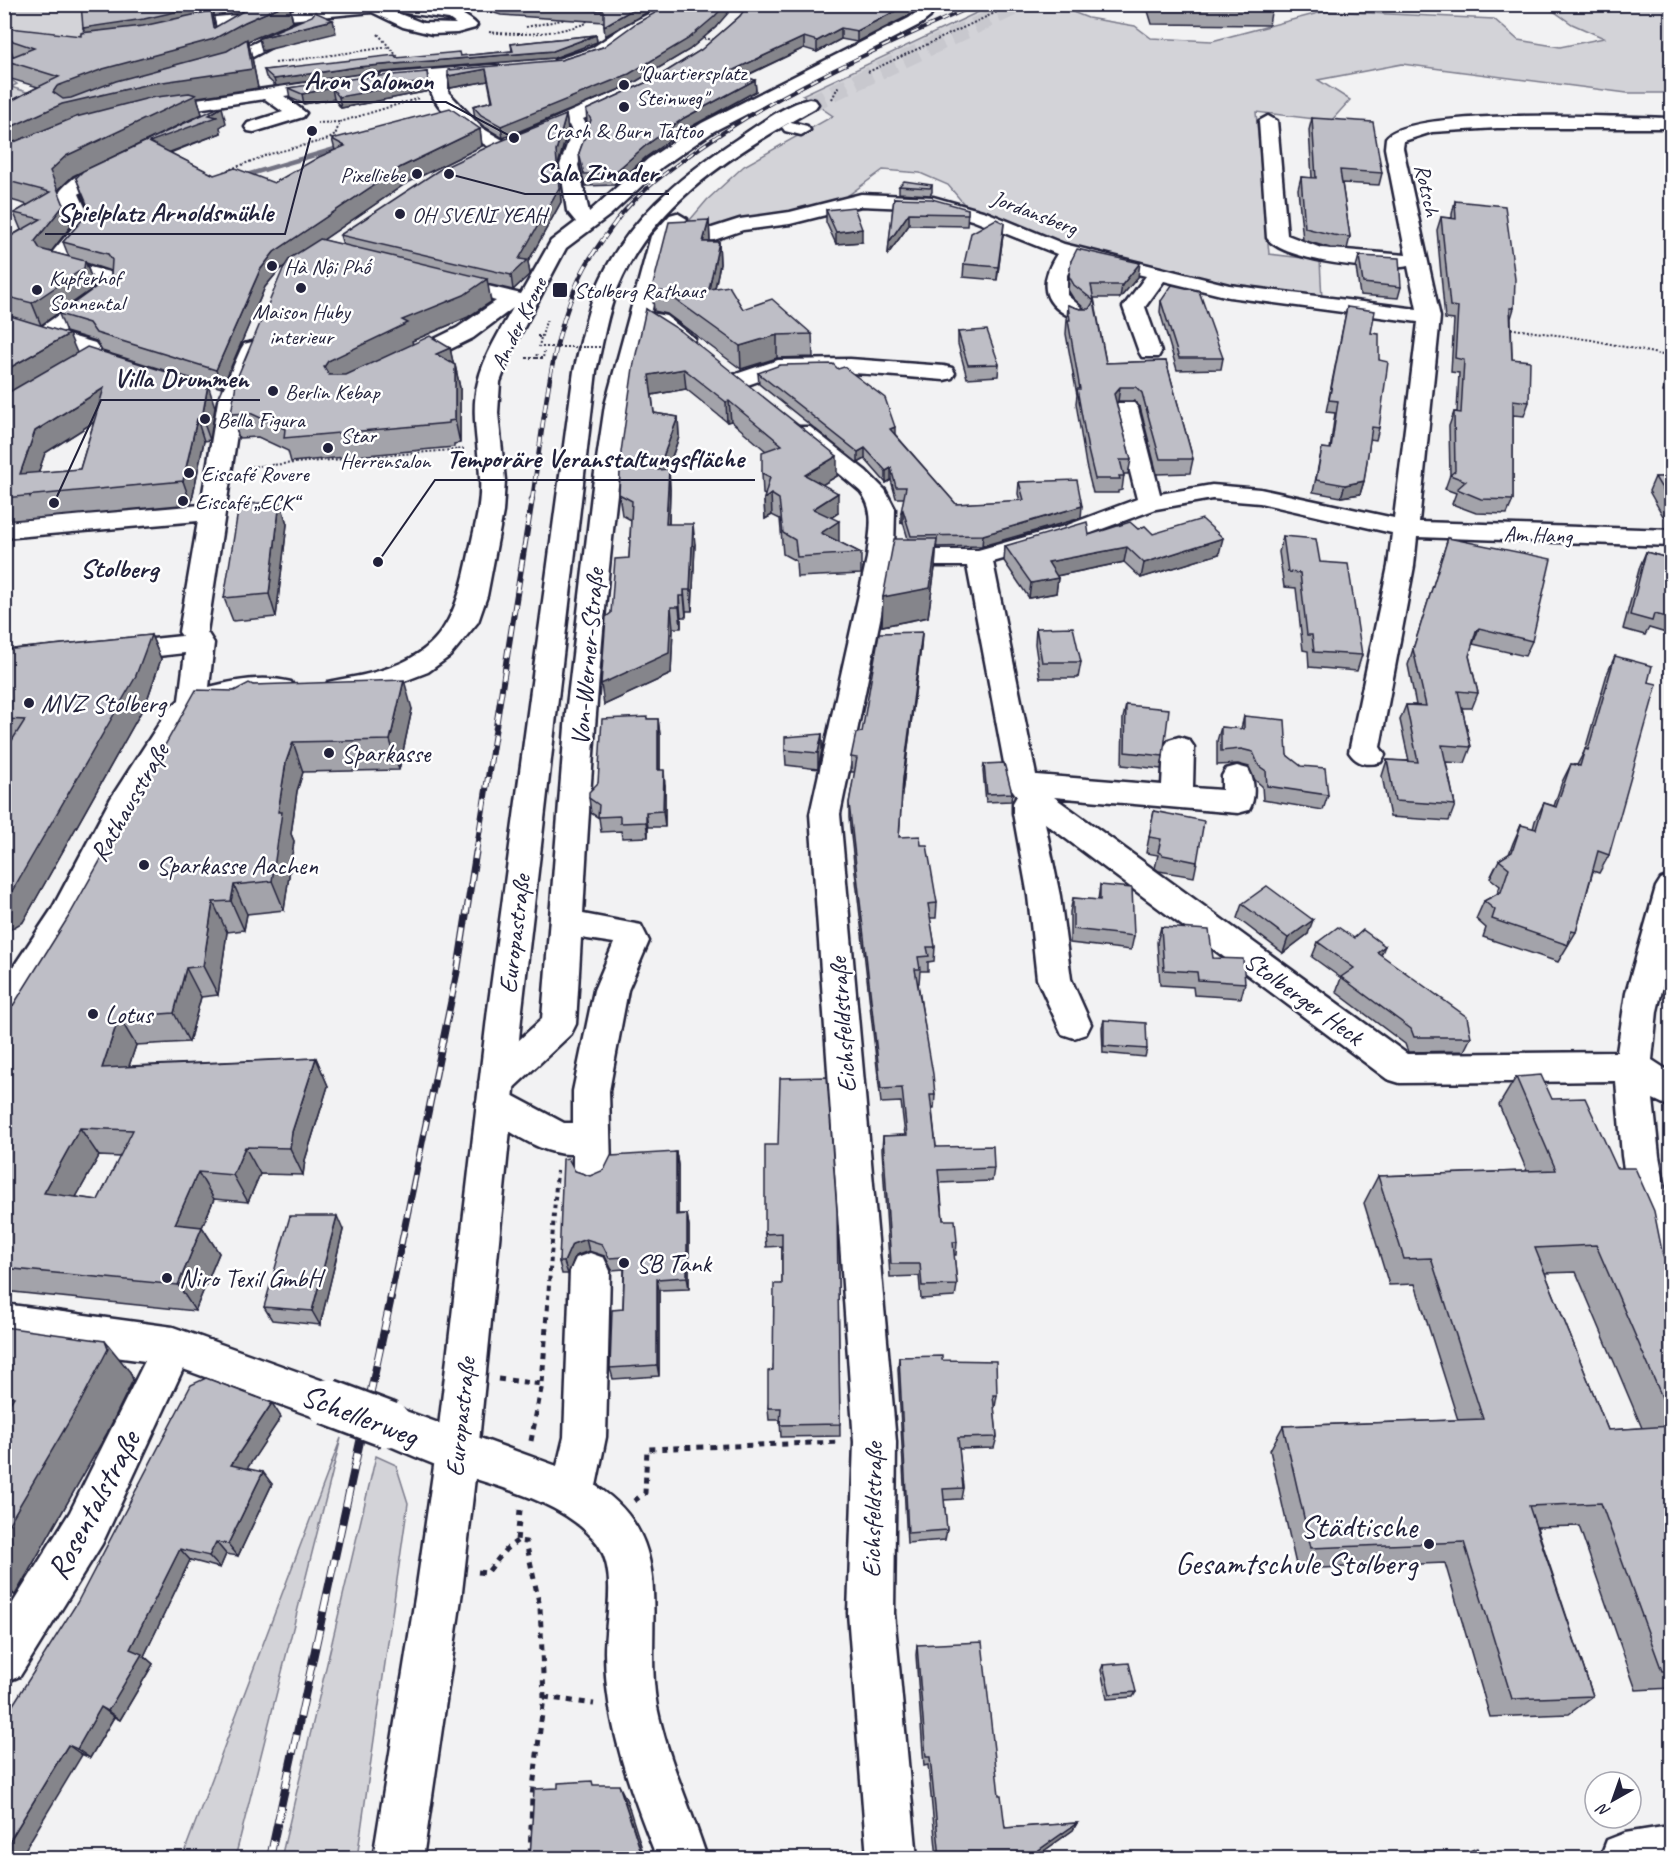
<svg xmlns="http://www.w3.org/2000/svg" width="1676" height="1863" font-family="Caveat,sans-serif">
  <rect width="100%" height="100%" fill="#f2f2f3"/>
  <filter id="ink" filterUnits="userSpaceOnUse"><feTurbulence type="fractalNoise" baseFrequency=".0167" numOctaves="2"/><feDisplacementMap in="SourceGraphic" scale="12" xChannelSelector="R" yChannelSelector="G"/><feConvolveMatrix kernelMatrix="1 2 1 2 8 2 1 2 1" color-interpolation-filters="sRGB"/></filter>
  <g filter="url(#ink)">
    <g fill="#d3d3d8" stroke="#7a7a8a" stroke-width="1.5">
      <polygon points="5,5 101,5 74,44 15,69 9,78 17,84 11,87 43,97 5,113"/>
      <polygon points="993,5 1055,5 1088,18 1135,26 1151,38 1212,41 1326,11 1494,19 1518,40 1560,47 1604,38 1572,24 1545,5 1671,5 1671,93 1627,93 1402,64 1318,80 1350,100 1331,121 1256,112 1269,254 1320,260 1322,300 1232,287 1061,246 969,210 948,185 920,173 883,170 843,199 710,231 684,227 707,200 744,166 833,116 802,95"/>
      <polygon points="341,1438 235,1858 182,1858"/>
      <polygon points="376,1456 396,1465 408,1503 357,1858 281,1858"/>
    </g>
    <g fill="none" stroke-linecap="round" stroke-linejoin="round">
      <polyline stroke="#727282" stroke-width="4.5" points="240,177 345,146"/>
      <polyline stroke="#c8c8ce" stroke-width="17" stroke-dasharray="17 9" stroke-linecap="butt" points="809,104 1021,4"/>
      <g stroke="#22223b" stroke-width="5">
        <g id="minor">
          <path d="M357 4C388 4 456 0 477 25L475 28 457 33 432 34 403 27 372 12 216 27 169 36 161 31 163 28 216 17ZM392 11 449 19 456 24 423 23Z"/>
          <polygon points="668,4 688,4 635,33 604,56 561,69 553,64 555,60 592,48 623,27"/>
          <path d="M920 4H936L930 17 921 24 714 131 662 167 610 215 566 248 512 350 500 382 498 413 505 480 503 512 487 596 478 622 450 656 428 672 389 687 338 698 328 696 324 689 328 682C346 678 364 676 382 670 444 652 457 612 469 554 474 530 482 503 480 478 479 446 470 413 478 382 484 356 500 331 513 308L473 338 412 368H396L393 363 396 358 457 328 496 301 439 286 436 282 439 278 446 276 521 294 551 241 576 222 567 211 560 165 572 131 569 125 525 143 516 138 519 134 620 90H632L635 94 632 98 583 119 590 131 578 165 589 212 648 159 702 123 909 18 917 12Z"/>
          <polygon points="1136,4 1305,4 1298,9 1143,9"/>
          <polygon points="299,21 307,26 305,29 232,68 208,74 200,69 202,65 220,60"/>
          <path d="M492 65 498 66 500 70 498 74 448 79V92L482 128 508 143 511 147 502 152C482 147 439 114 432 94 430 90 431 85 431 80L382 84 373 79 382 74Z"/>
          <polygon points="333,79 342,84 339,88 284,96 306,113 303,117 254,132 248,131 245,127 248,123 283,112 265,99 156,115 147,110 156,105"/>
          <path d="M1268 116 1277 121 1287 235 1321 248 1406 255 1385 148 1386 138C1407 107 1628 117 1672 118V128H1497L1432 132 1404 141 1403 148 1440 317 1419 522 1672 530V546L1417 537 1414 566 1380 747 1385 755 1381 762C1367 766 1357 764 1349 752L1388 566 1392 533 1260 503 1212 499 1156 509 1083 536 993 562 1036 775 1162 785 1164 747 1169 740 1179 737 1189 740 1194 747 1193 788 1222 790V776L1226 769 1237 766 1248 769C1255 780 1256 798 1249 810L1238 813 1054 797 1407 1054 1617 1052 1626 993 1656 887 1661 879 1672 875V948L1657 1011 1652 1060 1672 1073V1108L1653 1099 1659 1156 1672 1225V1314L1658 1309 1643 1281 1632 1219 1622 1156 1616 1081 1400 1083 1387 1079 1045 823 1060 896 1071 979 1091 1024 1086 1034 1074 1038 1062 1034 1037 979 1028 896 1013 813V803L1017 796 1008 784 967 566H891L840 814 896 1442 894 1613 917 1858H867L848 1613 854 1442 810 814 867 558C869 534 877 511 860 491L790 432 794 427H810L866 471 885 490 895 509 894 550H978L1065 526 1137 499 1114 408 1118 403H1134L1138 408 1160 494 1212 485 1260 489 1394 518 1418 322 1229 297 1164 281 1145 307 1161 352 1158 357H1142L1139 352 1123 307 1146 276 1075 259 1067 275V295L1090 315 1087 320C1076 322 1073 319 1065 314 1039 299 1042 277 1057 254L972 220 932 209 861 206 790 224 743 230 714 240 669 242 651 313 666 316 695 339 692 344H676L647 325C625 408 617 492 608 577 597 689 589 801 583 914L641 925 649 941 628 990 609 1091 611 1170 605 1181 592 1186 579 1181 573 1170V1154C541 1156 508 1129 481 1114L476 1103 484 1091 479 1082 484 1072 542 1019 566 714 593 486 605 405 651 236 670 215 677 213 687 219 678 229 712 228 740 219 790 212 861 194 933 197 986 212 1064 244 1229 285 1417 309 1408 266C1382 272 1283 261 1267 238L1259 121ZM581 938 614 943 594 990 573 1091V1123H564L508 1093 571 1034 576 1024Z"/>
          <polygon points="791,122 807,126 810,130 801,135 785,131 782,127"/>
          <path d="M118 157 125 159 127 163 125 167 88 186 79 194 94 227 66 261 113 273 116 277 115 293 61 333 95 343C107 361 125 355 134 368L131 373C114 377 87 367 79 353L4 330V317L41 327 94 290 95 281 53 270 45 261 74 226 59 193C71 176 98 162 118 157Z"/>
          <path d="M252 342 260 344 263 349 242 401 207 632 214 643 209 687C235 680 265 675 291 682L295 689 291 696C262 703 228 692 202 711 186 722 177 742 167 758 135 809 110 862 82 915 63 951 38 985 16 1020L4 1023V981L52 909 111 798 168 710 179 700 185 653 113 661 103 658 99 652 103 646 113 643 182 636 179 632 198 521 4 538V522L201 505 218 401 241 349 244 344Z"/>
          <path d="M850 359 944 366 952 368 955 373 952 378 944 380C891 376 836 369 783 374 764 375 749 390 730 386L727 381 730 376 778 360Z"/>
          <path d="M590 1253 604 1258 610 1271 606 1437 596 1486C681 1541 642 1623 657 1707 668 1760 691 1808 707 1858H657C631 1793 605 1724 605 1652 605 1616 620 1567 593 1538 558 1500 501 1488 454 1472 427 1462 401 1451 374 1439L368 1425 374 1411 389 1405 557 1466 564 1437 570 1271 576 1258Z"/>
          <polygon points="4,1304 173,1327 343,1388 349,1402 343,1416 328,1422 183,1369 102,1544 20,1676 4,1683 4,1617 70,1512 145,1361 4,1342"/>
          <polygon points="1663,1827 1672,1829 1672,1858 1600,1858 1607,1840 1625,1833"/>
        </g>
      </g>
      <g stroke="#22223b" stroke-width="5">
        <path id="major" d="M809 99 815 100 818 104 815 108C738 151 654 201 618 287 607 313 603 343 596 371L522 1009 478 1452 462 1592 423 1858H373L416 1592 436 1452 488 1009 574 371C581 343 586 314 597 287 625 222 679 177 737 139 758 125 784 105 809 99Z"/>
      </g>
      <g stroke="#22223b" stroke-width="2" stroke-dasharray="2 2" stroke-linecap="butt">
        <polyline points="526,27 567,19"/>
        <path d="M489 32C523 36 555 34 587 23L585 17"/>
        <polyline points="378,34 398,57"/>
        <polyline points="700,38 716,40"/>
        <polyline points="275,63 389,47"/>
        <polyline points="868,72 1014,4"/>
        <polyline points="832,99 839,85"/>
        <polyline points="317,123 340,122"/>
        <polyline points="223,172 270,154 329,139 335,135 340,122 419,98"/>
        <polyline points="1507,328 1592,340 1672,357"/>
        <polyline points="537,336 542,336 546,321 549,321"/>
        <polyline points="538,337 541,337 539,347"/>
        <polyline points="526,358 536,358 537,353"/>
        <polyline points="536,358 543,358 544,352"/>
        <polyline points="247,467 464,449"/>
      </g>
      <polyline stroke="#22223b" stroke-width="4" stroke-dasharray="4.5 4.5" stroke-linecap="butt" points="548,1299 557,1171"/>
      <g stroke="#22223b" stroke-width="5" stroke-dasharray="6 6" stroke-linecap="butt">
        <polyline points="498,1379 542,1384"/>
        <polyline points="531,1441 542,1384 548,1298"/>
        <polyline points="634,1501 645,1493 647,1449 841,1442"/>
        <polyline points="520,1510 517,1541 526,1542 540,1607 544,1697 532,1796 530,1858"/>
        <polyline points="478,1572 487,1573 506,1549 517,1541"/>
        <polyline points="544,1697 594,1704"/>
      </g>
      <use href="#minor" fill="#fff" fill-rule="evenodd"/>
      <use href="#major" fill="#fff" fill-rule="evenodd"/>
      <g stroke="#22223b" stroke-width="4">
        <path id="rail-far4" d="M616 221C634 197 660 177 683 160 773 93 877 49 978 4"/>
      </g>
      <g stroke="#22223b" stroke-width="4.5">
        <path id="rail-far3" d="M532 500C544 425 548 343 582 273 591 254 605 237 617 220"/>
      </g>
      <g stroke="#22223b" stroke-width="6">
        <polyline id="rail-far2" points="476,853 532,499"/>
      </g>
      <g stroke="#22223b" stroke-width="7">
        <polyline id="rail-far1" points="390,1299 458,967 476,852"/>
      </g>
      <g stroke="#22223b" stroke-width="8">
        <polyline id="rail" points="270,1858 391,1298"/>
      </g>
      <use href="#rail-far4" stroke="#fff" stroke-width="2" stroke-dasharray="8" stroke-linecap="butt"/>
      <use href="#rail-far3" stroke="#fff" stroke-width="3" stroke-dasharray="9" stroke-linecap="butt"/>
      <use href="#rail-far2" stroke="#fff" stroke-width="4" stroke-dasharray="11" stroke-linecap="butt"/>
      <use href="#rail-far1" stroke="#fff" stroke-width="4.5" stroke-dasharray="14" stroke-linecap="butt"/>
      <use href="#rail" stroke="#fff" stroke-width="6" stroke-dasharray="18" stroke-linecap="butt"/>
      <g stroke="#22223b" stroke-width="50" stroke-linecap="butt">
        <polyline id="minor-bridge" points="328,1402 389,1425"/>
      </g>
      <polyline stroke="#22223b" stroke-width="2" stroke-dasharray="2 2" stroke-linecap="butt" points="542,347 605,347"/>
      <use href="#minor-bridge" stroke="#fff" stroke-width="45"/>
    </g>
    <g fill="#a3a3aa" stroke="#22223b" stroke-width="1.5" fill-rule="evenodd">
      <path d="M81 4H213L214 15H213L216 27 278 4H289L293 22 248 41 252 58 258 88 197 97 202 114 73 176 58 191 71 226 51 252 69 257 63 242 89 212 76 178 226 123 220 127 221 133 170 153 214 175 274 183 335 150 332 139 480 129 482 146 405 184 323 240 343 245 340 235 566 115 568 129 558 165 561 202 528 262 530 274 513 290 487 284 491 302 468 317 412 341 413 344 450 348 453 364 455 365 460 388V443L454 444V447L291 462 288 451 258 437 239 438 231 414 285 266 279 270 265 287 222 388 102 351 96 341 66 332 59 314 111 276V271L86 263 93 282 92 289 41 325 77 353 215 407 210 440 204 441 191 504 4 521V240L21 230 14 213 28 205 4 198V105L38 87 11 79 4 63V59L13 56 7 39 81 36 85 33ZM94 422 80 469 38 473 45 453Z"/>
      <polygon points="442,4 662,4 605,36 604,22 501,15 484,10 457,10 442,6"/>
      <polygon points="1149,4 1272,4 1272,6 1269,25 1152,24 1148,11"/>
      <polygon points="915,11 908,16 857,42 841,39 817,52 804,48 744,77 755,80 756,91 685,130 646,157 615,185 585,186 580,165 579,153 589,125 587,121 586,110 656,78 701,50 740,16"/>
      <polygon points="715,28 689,50 630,85 503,138 483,126 475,118 473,106 492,101 488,81 450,88 448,76 561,60 603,47"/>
      <polygon points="596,35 597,42 554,58 359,74 276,86 266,77 264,70 396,58 460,56 512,51 511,44"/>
      <polygon points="427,72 430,91 341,108 334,99 304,104 290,98 288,88"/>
      <polygon points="1312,118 1382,173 1379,185 1342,183 1350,237 1347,249 1330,248 1303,240 1298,189 1301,177 1312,178 1309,130"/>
      <polygon points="932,185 932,192 930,195 899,193 899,186"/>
      <polygon points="894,198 968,209 967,226 909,225 888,254"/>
      <polygon points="1455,201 1514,308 1511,318 1512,359 1529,402 1524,416 1513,415 1513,500 1507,514 1476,513 1452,504 1456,493 1445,489 1450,475 1449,426 1454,412 1457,412 1459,373 1451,372 1454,320 1445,319 1437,230 1441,217 1452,218 1452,214"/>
      <polygon points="826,210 862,242 836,244 826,222"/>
      <polygon points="709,220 710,242 719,242 720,264 715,288 743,309 812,334 813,357 777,358 741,369 667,314 654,311 652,289"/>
      <polygon points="1003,235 997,280 963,277 964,264"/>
      <polygon points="1359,256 1401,287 1398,298 1360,295 1356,267"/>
      <polygon points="1071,261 1138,277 1120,298 1094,298 1106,363 1166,361 1193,459 1190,473 1157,474 1140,407 1134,401 1118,401 1116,403 1131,460 1128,474 1124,474 1122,490 1118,491 1118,493 1093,493 1086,465 1076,403 1077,395 1066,334 1068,305 1080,309 1085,309 1073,298 1068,290"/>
      <polygon points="1671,285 1671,327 1664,325 1671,304 1666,303"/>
      <polygon points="1161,301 1223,358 1221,369 1177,370 1160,312"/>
      <polygon points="1347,307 1371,333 1379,360 1379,428 1376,440 1370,439 1364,481 1360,494 1341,497 1313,492 1322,448 1330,449 1335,413 1326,412"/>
      <polygon points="646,309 837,476 823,484 838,513 831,518 839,542 861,553 861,574 797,577 796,561 783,554 780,519 772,515 765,519 764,499 765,495 763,494 762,473 766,451 731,421 727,422 686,389 652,395 654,413 678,417 679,437 668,469 669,469 670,490 669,524 695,544 692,611 686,611 686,617 681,617 681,628 673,628 671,674 604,705 611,613 629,558 631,520 622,515 619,494"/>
      <polygon points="958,332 999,364 998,376 967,378 958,344"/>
      <polygon points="1671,363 1671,394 1663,392"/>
      <polygon points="758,373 895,434 956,504 1020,501 1018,494 1019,482 1081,518 982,546 936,547 935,568 928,617 882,626 883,597 908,539 903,522 901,523 904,498 896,498 891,480 886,483 865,459 858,463 759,384"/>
      <polygon points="1671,460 1671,516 1663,516 1649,491 1655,477 1666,477"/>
      <polygon points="280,501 287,524 276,617 233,621 224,598"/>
      <polygon points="1138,529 1219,554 1141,578 1124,562 1056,576 1058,578 1056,593 1029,598 1004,561 1005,546"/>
      <polygon points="1283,536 1320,562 1362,655 1357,671 1309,667 1308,651 1303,650 1296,588 1284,587 1279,552"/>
      <polygon points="1448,538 1532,641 1525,656 1473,644 1472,644 1469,656 1478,693 1472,708 1462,708 1471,747 1465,763 1446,762 1455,805 1449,821 1390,817 1382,776 1387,760 1409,761 1400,720 1406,705 1416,705 1408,665"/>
      <polygon points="1646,552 1671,559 1671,623 1666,633 1649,628 1645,635 1623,629 1640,566"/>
      <polygon points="1036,628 1081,662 1078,678 1040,678 1035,644"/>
      <polygon points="922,632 921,647 902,793 899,837 921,845 937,903 936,918 930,918 935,947 934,961 928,962 928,971 920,971 919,983 918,983 935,1095 934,1109 932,1109 936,1147 994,1168 992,1181 940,1183 943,1220 957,1242 956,1255 954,1255 957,1285 955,1297 921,1299 919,1276 890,1277 882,1149 883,1136 905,1135 901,1102 881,1103 849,818 849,803 855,772 851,772 851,757 862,732"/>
      <polygon points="151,635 161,659 146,703 23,922 11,743 4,743 4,650"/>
      <polygon points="1615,656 1609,855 1599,873 1593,871 1576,932 1558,962 1483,937 1486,928 1476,919 1484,901 1497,894 1500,886 1490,878 1499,860 1509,854 1513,843 1521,825 1533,829 1535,821 1544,803 1554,806 1562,782 1571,764 1577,765 1585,750 1607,674"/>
      <path d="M253 685 412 709 399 770 303 772 297 791 291 834 294 841 284 910 247 914 244 930 227 932 218 995 201 997 189 1042 136 1045 129 1066 316 1058 328 1086 305 1160 303 1175 260 1174 248 1202 214 1199 202 1227 219 1253 195 1311 4 1291V1020L234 691ZM99 1156 120 1157 98 1200 76 1197Z"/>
      <polygon points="1126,705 1163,756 1161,769 1122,765 1123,718"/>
      <polygon points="1244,716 1287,755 1328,795 1323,810 1263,800 1262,786 1255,780 1249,767 1238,764 1217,765 1217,741 1221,727 1241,729"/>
      <polygon points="648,719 658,719 660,735 660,770 665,785 665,827 648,827 648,837 622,838 621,831 601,832 599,818 591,813 589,798 598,783"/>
      <polygon points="822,734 822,750 818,769 786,765 785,750"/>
      <polygon points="984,764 1012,793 1011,801 986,802 983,771"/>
      <polygon points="1154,811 1197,862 1194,877 1159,871 1155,868 1158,855 1146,853"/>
      <polygon points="1100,885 1134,936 1131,950 1070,943 1070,912 1073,898 1098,900"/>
      <polygon points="1242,904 1308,934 1283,953 1237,918"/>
      <polygon points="1161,927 1213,958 1245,983 1241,998 1194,995 1193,987 1160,985 1157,942"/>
      <polygon points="1354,938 1381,956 1471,1037 1464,1051 1408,1052 1405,1044 1336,992 1341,978 1312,957 1318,942"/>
      <polygon points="1104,1020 1147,1049 1145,1057 1103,1053 1102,1027"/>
      <path d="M1516 1077 1552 1099 1617 1168 1671 1271V1688L1636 1690 1579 1526 1537 1527 1593 1696 1569 1714 1490 1717 1445 1563 1297 1569 1270 1450 1283 1426 1458 1420 1415 1284 1389 1285 1364 1203 1378 1176 1527 1171 1499 1105ZM1576 1272 1642 1428 1608 1430 1545 1273Z"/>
      <polygon points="676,1152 678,1165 678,1214 687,1214 689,1226 689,1289 659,1290 659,1376 613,1379 610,1368 623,1309 624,1269 612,1270 605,1256 589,1251 575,1256 568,1274 562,1274 559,1262 575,1171 590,1176"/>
      <polygon points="837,1211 840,1436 781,1437 780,1420 769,1420 768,1408 773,1370 782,1284 782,1246 766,1247 765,1234"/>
      <polygon points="343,1230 320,1325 272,1320 264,1307"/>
      <polygon points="4,1327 130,1372 133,1380 107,1433 15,1595 4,1592"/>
      <polygon points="899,1357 942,1360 997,1395 995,1407 994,1407 997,1437 994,1448 959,1449 963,1488 961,1499 944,1500 947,1530 945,1540 907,1543 898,1369"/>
      <polygon points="281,1417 247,1468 272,1484 238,1556 226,1554 220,1568 190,1560 144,1656 153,1664 120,1720 114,1717 90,1758 4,1719"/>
      <polygon points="917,1645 999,1795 1005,1828 1077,1823 1073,1830 1034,1858 937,1858 928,1765 924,1766 916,1655"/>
      <polygon points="1103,1665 1136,1692 1133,1697 1107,1699 1101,1670"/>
    </g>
    <g fill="#85858b" stroke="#22223b" stroke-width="1.5">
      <polygon points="210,4 213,4 214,15 213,15 216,29 245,22 286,4 289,4 293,22 248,41 252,58 258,88 197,97 202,114 73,176 57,191 4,154 4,130 53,92 87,39 83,28"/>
      <polygon points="642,4 662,4 605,36 604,26"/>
      <polygon points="726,4 736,4 715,28 689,50 630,85 503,138 501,126"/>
      <polygon points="909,4 918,4 915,11 908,16 857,42 857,31"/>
      <polygon points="333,20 336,33 262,51 259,38"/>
      <polygon points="841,28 841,39 817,52 817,41"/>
      <polygon points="596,35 597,42 554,58 359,74 276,86 274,79 357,67 553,51"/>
      <polygon points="804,37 804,48 730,83 729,72"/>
      <polygon points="486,69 488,81 450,88 448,76"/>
      <polygon points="427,72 430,91 341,108 339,97"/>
      <polygon points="755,80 756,91 685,130 646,157 615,185 614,173 645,146 684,118"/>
      <polygon points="332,88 334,99 304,104 302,94"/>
      <polygon points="222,107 226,123 220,127 221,133 154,158 149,142 209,115"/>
      <polygon points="566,115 568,129 558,165 561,202 528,262 530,274 513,290 511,275 519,259 556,151"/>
      <polygon points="480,129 482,146 405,184 279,270 265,287 222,388 216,370 260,270 274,252 401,167"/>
      <polygon points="64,205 71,226 43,262 35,241"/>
      <polygon points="909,213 909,225 888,254 889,242"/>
      <polygon points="709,220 710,242 703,242"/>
      <polygon points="1004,223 1003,235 997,280 998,267"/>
      <polygon points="862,229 862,242 836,244 836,232"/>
      <polygon points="719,242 720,264 710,311 709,289"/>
      <polygon points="85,261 93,282 92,289 41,325 32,303"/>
      <polygon points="1140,263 1138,277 1120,298 1122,285"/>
      <polygon points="487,279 491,302 468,317 412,341 413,346 334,384 324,367 328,361 402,320"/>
      <polygon points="69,334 78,355 4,398 4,371"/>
      <polygon points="777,335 777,358 741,369 740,346"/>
      <polygon points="450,348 455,371 436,354"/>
      <polygon points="455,365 460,388 460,443 455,420"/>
      <polygon points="684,369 686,389 651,395 649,375"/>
      <polygon points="208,385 215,407 210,440 202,418"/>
      <polygon points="1120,387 1118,401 1112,409 1114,394"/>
      <polygon points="104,388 113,410 45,453 30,497 20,474 35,431"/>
      <polygon points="729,401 731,421 727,422 726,402"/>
      <polygon points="678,417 679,437 660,490 658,470"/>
      <polygon points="197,419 204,441 191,504 183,481"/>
      <polygon points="895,427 895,439 890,429"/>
      <polygon points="865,448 865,459 858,463 858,452"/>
      <polygon points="837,456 837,476 805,495 805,475"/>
      <polygon points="891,468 891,480 886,483 886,471"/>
      <polygon points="669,469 670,490 668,545 666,524"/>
      <polygon points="1364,481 1360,494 1341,497 1345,485"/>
      <polygon points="838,493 838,513 813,529 813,509"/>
      <polygon points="771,494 772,515 765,519 764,499"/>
      <polygon points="280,501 287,524 276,617 269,594"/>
      <polygon points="1082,506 1081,518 982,546 983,535"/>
      <polygon points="903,510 903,522 901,523 901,512"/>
      <polygon points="839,521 839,542 821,533"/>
      <polygon points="693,524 695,544 692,611 690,590"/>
      <polygon points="1223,538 1219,554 1141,578 1144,563"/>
      <polygon points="937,539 935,568 928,617 882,626 883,597"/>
      <polygon points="1127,547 1124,562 1046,578 1048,562"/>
      <polygon points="1058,578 1056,593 1029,598 1031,583"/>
      <polygon points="684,590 686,611 686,617 684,596"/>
      <polygon points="679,596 681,617 681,628 679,607"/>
      <polygon points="671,607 673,628 671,674 604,705 601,684"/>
      <polygon points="1479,628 1473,644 1470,646 1476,631"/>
      <polygon points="922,632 921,647 902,793 903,778"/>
      <polygon points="151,635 161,659 146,703 23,922 4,933 4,900"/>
      <polygon points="404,680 412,709 399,770 390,740"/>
      <polygon points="658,719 660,735 660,786 658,770"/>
      <polygon points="822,734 822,750 818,769 818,753"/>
      <polygon points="293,742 303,772 297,791 291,834 294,841 284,910 272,881 278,812 286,762"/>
      <polygon points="664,770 665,785 665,827 663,811"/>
      <polygon points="646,812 648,827 648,837 646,822"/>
      <polygon points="234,885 247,914 244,930 231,901"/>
      <polygon points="213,902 227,932 218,995 203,966"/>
      <polygon points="1313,920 1308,934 1283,953 1288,938"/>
      <polygon points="1385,946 1379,960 1377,952"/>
      <polygon points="186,968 201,997 189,1042 174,1013"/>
      <polygon points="119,1017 136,1045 119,1096 102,1068"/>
      <polygon points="316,1058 328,1086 305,1160 303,1175 290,1148 292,1132"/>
      <polygon points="80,1128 99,1156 63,1220 44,1193"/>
      <polygon points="245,1147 260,1174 248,1202 233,1175"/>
      <polygon points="676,1152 678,1165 678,1227 676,1215"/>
      <polygon points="198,1172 214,1199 192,1251 175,1224"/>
      <polygon points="687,1214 689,1226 689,1289 687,1277"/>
      <polygon points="337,1216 343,1230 320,1325 312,1311"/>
      <polygon points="202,1227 219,1253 195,1311 178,1285"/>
      <polygon points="586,1239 589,1251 575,1256 568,1274 564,1262 572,1244"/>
      <polygon points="657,1279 659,1290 659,1376 657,1365"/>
      <polygon points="105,1341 130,1372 133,1380 107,1433 15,1595 4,1586 4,1532"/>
      <polygon points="272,1403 281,1417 241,1478 231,1465"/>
      <polygon points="263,1472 272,1484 238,1556 228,1544"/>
      <polygon points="216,1542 226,1554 220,1568 209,1556"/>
      <polygon points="180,1549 190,1560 144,1656 153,1664 120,1720 108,1711 130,1649"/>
      <polygon points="101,1707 114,1717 90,1758 77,1749"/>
      <polygon points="68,1745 82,1755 20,1858 9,1858 4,1856 4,1850"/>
      <polygon points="619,1785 627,1801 645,1858 643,1858"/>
      <polygon points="1077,1823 1073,1830 1034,1858 1029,1858 1030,1856"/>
    </g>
    <g fill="#bebec6" stroke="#22223b" stroke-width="1.5" fill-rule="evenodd">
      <polygon points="81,4 210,4 144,19 83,28"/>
      <polygon points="278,4 286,4 245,22 214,39 103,69 57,86 53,92 63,99 71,98 116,81 227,51 247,39 252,69 149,84 62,104 4,130 4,105 26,93 59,77 4,60 34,48 7,39 10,28 81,36 81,33 143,26 211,11 214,28 250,7"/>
      <polygon points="506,4 642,4 604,26 604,11"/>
      <polygon points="671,4 726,4 714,17 688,39 629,74 501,126 481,115 473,106 493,101 486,69 448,76 448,70 561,60 603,47 635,24"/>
      <polygon points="748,4 909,4 857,31 841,28 817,41 804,37 729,72 755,80 684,118 645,146 614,173 584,174 579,153 591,120 586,110 656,78 701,50 740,16"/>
      <polygon points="1154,4 1272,4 1272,6 1155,6"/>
      <polygon points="315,12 333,20 259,38 312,16"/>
      <polygon points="596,35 553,51 357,67 274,79 264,70 395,55 396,58 459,52 460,56 513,51 511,44"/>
      <polygon points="427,72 428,81 339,97 332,88 302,94 288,88 357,78"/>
      <polygon points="189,93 196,95 66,156 50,171 64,205 35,241 40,249 85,261 84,268 32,303 4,296 4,240 41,219 14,213 50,192 4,180 4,146 76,117 149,98"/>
      <polygon points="219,107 222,107 209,115 217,117 149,142 214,175 235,168 274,183 319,157 345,146 332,139 450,108 480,129 401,167 274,252 260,270 216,370 96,333 89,323 59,314 111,276 112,260 108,254 63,242 90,211 76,178 83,171"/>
      <polygon points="566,115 556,151 559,188 519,259 527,260 511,275 340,235 439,170 496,143"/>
      <polygon points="1312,118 1373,122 1382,173 1340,170 1350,237 1333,235 1305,228 1301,177 1316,178"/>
      <polygon points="904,181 932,185 930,188 899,186"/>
      <polygon points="894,198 932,199 968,209 968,214 909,213 889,242"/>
      <polygon points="1455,201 1505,206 1515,279 1514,308 1510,308 1512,359 1530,361 1529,402 1513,400 1513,500 1481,499 1457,489 1466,481 1450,475 1455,471 1454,412 1461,413 1464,360 1455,358 1458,307 1450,306 1441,217 1456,219"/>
      <polygon points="854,207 862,229 836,232 826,210"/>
      <polygon points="996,219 1004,223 998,267 964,264 971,233"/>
      <polygon points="709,220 703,242 719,242 709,289 729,286 743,309 772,299 812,334 777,335 740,346 665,292 652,289 669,222"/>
      <polygon points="320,239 487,279 464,295 402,320 408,323 328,361 324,367 329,375 346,375 430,336 450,348 436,354 455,365 455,420 449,421 449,423 284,438 285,429 250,413 231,414 237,378 283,269 290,258"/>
      <polygon points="1077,249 1140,263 1122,285 1091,285 1106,363 1166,361 1193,459 1160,459 1142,393 1136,387 1120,387 1114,394 1131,460 1120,460 1124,476 1119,476 1120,479 1095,479 1088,450 1077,389 1080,389 1068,320 1070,320 1068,305 1080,309 1089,309 1094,301 1074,285 1069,276 1071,261"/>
      <polygon points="1359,256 1399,258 1401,287 1363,283"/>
      <polygon points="1172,285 1199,291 1223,358 1179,358 1161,301"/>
      <polygon points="1347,307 1375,311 1371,333 1379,334 1379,360 1388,362 1379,428 1372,427 1364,481 1345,485 1316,480 1322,448 1331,449 1338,401 1329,400"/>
      <polygon points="646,309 681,331 837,456 805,475 838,493 813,509 839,521 821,533 861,553 797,557 795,540 783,533 779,499 771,494 764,499 770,477 762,473 762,452 782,445 729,401 726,402 684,369 649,375 654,413 678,417 658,470 669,469 666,524 693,524 690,590 684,590 684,596 679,596 679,607 671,607 669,653 601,684 606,617 611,613 615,559 629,558 632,501 619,494 621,452 633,368"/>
      <polygon points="4,314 69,334 4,371"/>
      <polygon points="987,330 999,364 968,365 958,332"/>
      <path d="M87 347 208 385 202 418 197 419 183 481 4 498V395ZM104 388 80 469 20 474 35 431Z"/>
      <polygon points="833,364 838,369 844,367 885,398 895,427 890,429 956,504 1024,500 1019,482 1077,480 1082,506 983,535 911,536 903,510 901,512 906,487 896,487 891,468 886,471 865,448 858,452 758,373 780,365"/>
      <polygon points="1671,369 1671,379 1669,378"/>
      <polygon points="1671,466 1671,502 1670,502 1655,477 1668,477"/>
      <polygon points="280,501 269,594 224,598 239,505"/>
      <polygon points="1202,519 1223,538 1144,563 1127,547 1048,562 1058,578 1031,583 1005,546 1087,522 1089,535 1130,522 1138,529 1145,526 1153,534"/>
      <polygon points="1283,536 1316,539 1320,562 1348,564 1362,655 1314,652 1312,635 1307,635 1300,573 1288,572"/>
      <polygon points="1448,538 1551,559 1532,641 1479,628 1476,631 1469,656 1478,693 1458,691 1471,747 1442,745 1455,805 1395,801 1387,760 1418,762 1406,705 1426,706 1413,649"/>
      <polygon points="894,539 937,539 930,588 883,597"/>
      <polygon points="1646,552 1671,559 1671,618 1654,614 1652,621 1630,615"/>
      <polygon points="1073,627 1081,662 1042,662 1036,628"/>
      <polygon points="922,632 903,778 899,837 920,836 921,845 927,845 937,903 928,904 935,947 927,947 929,956 918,957 920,969 915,969 933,1074 935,1095 930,1095 936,1147 993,1146 994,1168 938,1170 943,1220 955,1220 957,1242 953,1242 957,1285 922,1286 920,1264 891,1264 883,1136 907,1135 902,1088 881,1089 849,803 857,758 851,757 856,733 862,732 879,633"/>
      <polygon points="151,635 135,678 8,898 4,900 4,753 25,720 4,719 4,650"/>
      <polygon points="1615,656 1652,666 1648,682 1657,684 1609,855 1598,851 1576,932 1571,931 1568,945 1492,919 1495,910 1484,901 1501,892 1509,868 1499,860 1512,852 1521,825 1536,829 1544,803 1556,807 1571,764 1580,766 1585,749 1588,750"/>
      <path d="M404 680 390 740 293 742 286 762 278 812H282L272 881 234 885 231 901 213 902 203 966 186 968 174 1013 119 1017 102 1068 316 1058 292 1132 290 1148 245 1147 233 1175 198 1172 175 1224 202 1227 178 1285 4 1268V1020L69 916 196 690 234 691 249 683 253 685ZM80 1128 133 1130 98 1200 44 1193Z"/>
      <polygon points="1126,705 1169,709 1163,756 1125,752"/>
      <polygon points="1244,716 1285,720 1287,755 1301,766 1325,768 1328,795 1267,786 1266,771 1259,766 1253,752 1241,749 1221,751 1221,727 1244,729"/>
      <polygon points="647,717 647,719 658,719 658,770 664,770 663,811 646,812 646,822 620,823 620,816 598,817 599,805 589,798 589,792 598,783 602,719"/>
      <polygon points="822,734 818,753 785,750 785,737"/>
      <polygon points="1004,763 1012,793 987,794 984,764"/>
      <polygon points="1154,811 1204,821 1197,862 1163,855 1158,852 1161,839 1149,837"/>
      <polygon points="1100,885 1132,888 1134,936 1073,929 1073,898 1100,900"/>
      <polygon points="1267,886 1313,920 1288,938 1242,904"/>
      <polygon points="1161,927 1209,930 1213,958 1243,959 1245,983 1198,980 1197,972 1164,970"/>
      <polygon points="1338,927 1354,938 1363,930 1385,946 1377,952 1467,1017 1471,1037 1414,1037 1411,1029 1341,977 1354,968 1318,942"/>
      <polygon points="1104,1020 1146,1023 1147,1049 1104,1046"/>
      <polygon points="1541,1075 1552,1099 1585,1098 1617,1168 1635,1168 1654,1211 1663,1256 1671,1271 1671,1418 1596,1245 1535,1248 1608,1430 1671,1426 1671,1671 1662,1671 1601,1503 1529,1506 1593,1696 1512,1699 1464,1542 1311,1548 1283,1426 1483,1419 1431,1258 1404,1259 1378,1176 1556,1170 1516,1077"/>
      <polygon points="827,1077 837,1211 840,1424 780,1425 781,1408 768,1408 768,1371 773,1370 774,1284 782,1284 782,1233 765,1234 765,1145 778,1145 780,1078"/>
      <polygon points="676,1152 676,1215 687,1214 687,1277 657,1279 657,1365 610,1368 612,1310 623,1309 625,1257 609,1258 602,1244 586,1239 572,1244 564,1262 559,1262 563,1159 568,1158 575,1171 590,1176 604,1170 611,1156"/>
      <polygon points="290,1216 337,1216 312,1311 264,1307"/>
      <polygon points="4,1327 105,1341 108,1349 80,1403 4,1532 4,1412 14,1397 4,1395"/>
      <polygon points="942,1356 942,1360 996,1361 997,1395 993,1395 997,1437 958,1438 963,1488 943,1489 947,1530 908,1533 899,1357"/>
      <polygon points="206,1378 272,1403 231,1465 263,1472 228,1544 216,1542 209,1556 180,1549 130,1649 142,1654 108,1711 101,1707 77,1749 68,1745 4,1850 4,1719 77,1603 191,1385"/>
      <polygon points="982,1642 999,1795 1001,1795 1005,1828 1077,1823 1030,1856 1003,1858 940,1858 930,1757 926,1757 917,1645"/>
      <polygon points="1129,1663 1136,1692 1110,1694 1103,1665"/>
      <polygon points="592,1781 593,1785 619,1785 643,1858 530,1858 534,1789 558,1788 558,1783"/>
      <polygon points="1477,1848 1482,1858 1453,1858"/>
    </g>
  </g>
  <g fill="#22223b" stroke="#fff" stroke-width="2">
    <circle cx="624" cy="85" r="6"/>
    <circle cx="624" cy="107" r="6"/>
    <circle cx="417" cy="174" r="6"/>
    <circle cx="400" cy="214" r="6"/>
    <circle cx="272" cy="266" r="6"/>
    <circle cx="301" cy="288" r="6"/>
    <circle cx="37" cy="290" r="6"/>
    <rect x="552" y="282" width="16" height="16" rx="3"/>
    <circle cx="273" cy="391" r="6"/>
    <circle cx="205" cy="419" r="6"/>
    <circle cx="328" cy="448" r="6"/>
    <circle cx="189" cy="473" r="6"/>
    <circle cx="183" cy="501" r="6"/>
    <circle cx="29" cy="703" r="6"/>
    <circle cx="329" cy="753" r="6"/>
    <circle cx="144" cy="865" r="6"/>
    <circle cx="93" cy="1014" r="6"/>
    <circle cx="624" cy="1263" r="6"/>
    <circle cx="167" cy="1278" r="6"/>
    <circle cx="1429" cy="1544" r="6"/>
  </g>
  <g text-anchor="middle" stroke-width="5" stroke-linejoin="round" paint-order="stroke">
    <g font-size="22" fill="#22223b" stroke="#fff" text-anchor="start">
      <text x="636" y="80">"Quartiersplatz<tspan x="636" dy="25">Steinweg"</tspan></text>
      <text x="624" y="138" text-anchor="middle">Crash &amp; Burn Tattoo</text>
      <text x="405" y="182" text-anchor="end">Pixelliebe</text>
      <text x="412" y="222">OH SVENI YEAH</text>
      <text x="284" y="274">Hà Nội Phố</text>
      <text x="49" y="285">Kupferhof<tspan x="49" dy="25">Sonnental</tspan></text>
      <text x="574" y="298">Stolberg Rathaus</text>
      <text x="301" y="319" text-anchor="middle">Maison Huby<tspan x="301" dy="25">interieur</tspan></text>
      <text x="285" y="399">Berlin Kebap</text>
      <text x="217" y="427">Bella Figura</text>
      <text x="340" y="443">Star<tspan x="340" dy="25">Herrensalon</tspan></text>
      <text x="201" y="481">Eiscafé Rovere</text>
      <text x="195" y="509">Eiscafé „ECK“</text>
    </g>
    <g font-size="22" fill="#22223b" stroke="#fff">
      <text transform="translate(1428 190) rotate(78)" y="8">Rotsch</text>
      <text transform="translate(1035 212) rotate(21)" y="8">Jordansberg</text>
      <text transform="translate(518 323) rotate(-64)" y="8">An der Krone</text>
      <text transform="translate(1538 534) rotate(2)" y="8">Am Hang</text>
    </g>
    <g font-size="26" fill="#22223b" stroke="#fff">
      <text transform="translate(587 657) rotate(-85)" y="9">Von-Werner-Straße</text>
      <text transform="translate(129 802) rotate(-60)" y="9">Rathausstraße</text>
      <text transform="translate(514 934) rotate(-83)" y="9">Europastraße</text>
      <text transform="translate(1304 998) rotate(36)" y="9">Stolberger Heck</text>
      <text transform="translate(842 1025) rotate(-94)" y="9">Eichsfeldstraße</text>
      <text transform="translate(460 1417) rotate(-84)" y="9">Europastraße</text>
      <text transform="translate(872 1510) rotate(-89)" y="9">Eichsfeldstraße</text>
    </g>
    <g font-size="26" fill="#22223b" stroke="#fff" text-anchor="start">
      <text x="41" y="712">MVZ Stolberg</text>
      <text x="341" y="762">Sparkasse</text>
      <text x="156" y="874">Sparkasse Aachen</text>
      <text x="105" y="1023">Lotus</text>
      <text x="636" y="1272">SB Tank</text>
      <text x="179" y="1287">Niro Texil GmbH</text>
    </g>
    <g font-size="27" font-weight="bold" fill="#22223b" stroke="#fff">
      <text x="119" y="577">Stolberg</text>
    </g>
    <g font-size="32" fill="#22223b" stroke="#fff">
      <text transform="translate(360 1415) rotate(21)" y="11">Schellerweg</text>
      <text transform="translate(93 1505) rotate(-62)" y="11">Rosentalstraße</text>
    </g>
    <g font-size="32" fill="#22223b" stroke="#fff" text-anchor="end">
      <text x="1417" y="1537">Städtische<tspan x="1417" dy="37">Gesamtschule Stolberg</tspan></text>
    </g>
  </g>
  <path fill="none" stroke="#22223b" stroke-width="2" d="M514 138L446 102H292M449 174L525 194H669M312 131L285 234H45M54 503L101 400H260M378 562L435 480H755"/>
  <g fill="#22223b" stroke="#fff" stroke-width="2">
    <circle cx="514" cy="138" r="6"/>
    <circle cx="449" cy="174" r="6"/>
    <circle cx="312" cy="131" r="6"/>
    <circle cx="54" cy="503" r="6"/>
    <circle cx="378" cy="562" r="6"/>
  </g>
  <g font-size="27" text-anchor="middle" font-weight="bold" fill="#22223b" stroke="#fff" stroke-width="5" stroke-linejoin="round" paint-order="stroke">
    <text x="369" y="89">Aron Salomon</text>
    <text x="597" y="181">Sala Zinader</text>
    <text x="165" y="221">Spielplatz Arnoldsmühle</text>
    <text x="181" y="387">Villa Drummen</text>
    <text x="595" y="467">Temporäre Veranstaltungsfläche</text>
  </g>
  <rect width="1676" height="1863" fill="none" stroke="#fff" stroke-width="24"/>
  <rect x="12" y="12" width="1652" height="1839" fill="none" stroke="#22223b" stroke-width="2" filter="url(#ink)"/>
  <g transform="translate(1613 1800) rotate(220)"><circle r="28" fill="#ffffff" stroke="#a7a7b1" stroke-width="1.5"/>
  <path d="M0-4.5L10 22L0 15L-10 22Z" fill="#22223b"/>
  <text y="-9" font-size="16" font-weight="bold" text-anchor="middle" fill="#22223b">N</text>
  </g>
</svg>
